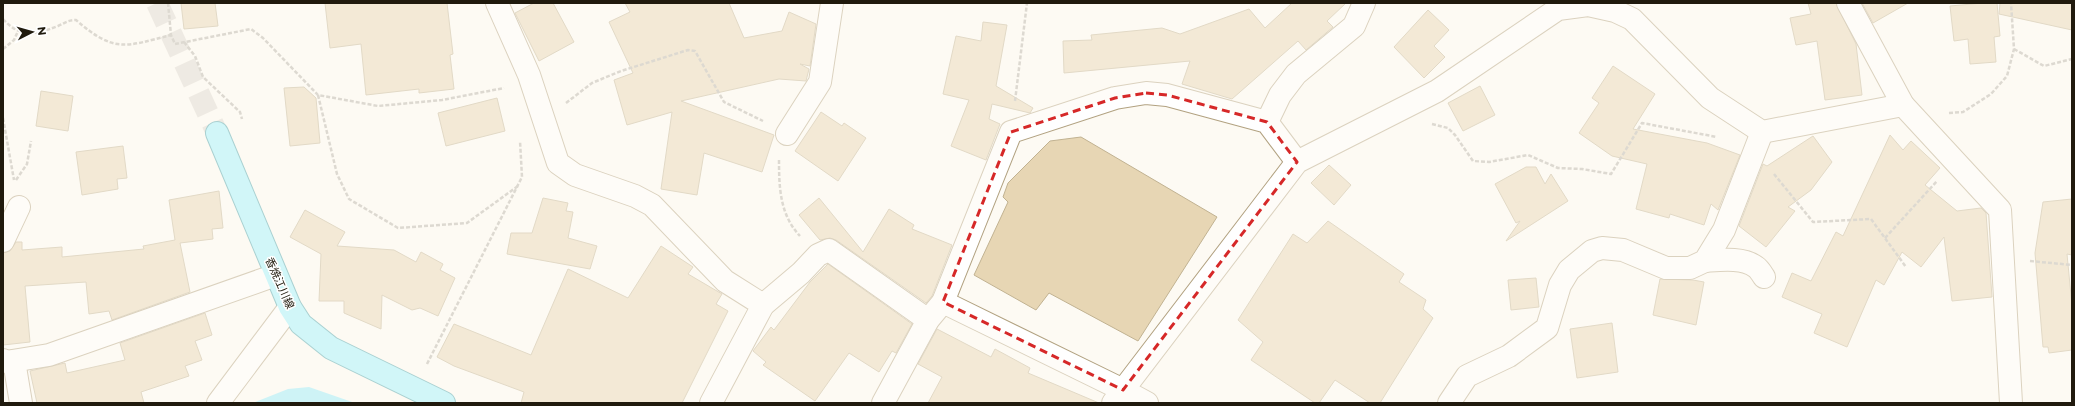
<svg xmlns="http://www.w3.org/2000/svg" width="2075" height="406" font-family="Montserrat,'Noto Sans JP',sans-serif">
  <rect width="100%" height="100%" fill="#fdfaf3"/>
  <polygon fill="#96ecfb" points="309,387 355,403 253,403 288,389"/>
  <g fill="#e7d6b4" stroke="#c1b291">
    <polygon points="181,3 215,3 218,26 184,29"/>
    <polygon points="325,3 447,3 453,54 450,55 454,89 419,93 419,89 366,95 361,44 330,48"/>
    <polygon points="534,3 553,3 574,42 539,61 515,13"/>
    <polygon points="625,3 729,3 744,38 782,31 789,12 816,24 810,66 800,64 809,69 806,81 779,79 681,101 774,135 762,172 704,153 697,195 661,189 672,112 627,125 614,80 633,73 609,22 630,12"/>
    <polygon points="1292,3 1346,3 1327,21 1333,27 1306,50 1298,41 1232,99 1182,84 1190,61 1064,73 1063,41 1092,40 1091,35 1162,28 1180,34 1249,9 1265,28"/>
    <polygon points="1808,3 1836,3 1856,44 1862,95 1825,100 1817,41 1796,45 1790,18 1811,14"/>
    <polygon points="1862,3 1908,3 1873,23"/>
    <polygon points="1983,3 1997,3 2000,36 1994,37 1996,62 1970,64 1968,39 1954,41 1950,6"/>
    <polygon points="2000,3 2072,3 2072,30 1999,14"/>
    <polygon points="1428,10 1449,30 1434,46 1445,57 1424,78 1394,47"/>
    <polygon points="983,22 1007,25 996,86 1033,108 1030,113 992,104 989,119 1000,124 986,160 951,146 969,100 943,94 956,36 981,41"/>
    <polygon points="1613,66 1655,94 1633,129 1707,143 1740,155 1718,210 1711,204 1704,225 1670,214 1669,218 1636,209 1647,164 1612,156 1579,133 1599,103 1592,98"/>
    <polygon points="1480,86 1495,115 1463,131 1448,103"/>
    <polygon points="304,87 316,98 320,143 290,146 284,88"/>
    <polygon points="41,91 73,96 68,131 36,126"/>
    <polygon points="497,98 505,131 446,146 438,113"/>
    <polygon points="821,112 842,126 844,123 866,138 838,181 795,151"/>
    <polygon points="1890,135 1903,150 1911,141 1940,168 1925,185 1957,211 1981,208 1986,213 1992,297 1952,301 1944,237 1921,267 1902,252 1884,285 1876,280 1847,347 1814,333 1822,314 1782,297 1792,273 1811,281 1836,232 1843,236"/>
    <polygon points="1813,136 1832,162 1811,190 1788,207 1795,211 1766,247 1739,226 1763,164 1767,166"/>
    <polygon points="1081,137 1217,217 1138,341 1049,293 1036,310 974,275 1008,202 1003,197 1008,183 1050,141"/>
    <polygon points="123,146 127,178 117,179 118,189 82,195 76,152"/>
    <polygon points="1329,165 1351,185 1334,205 1311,183"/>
    <polygon points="1526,167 1536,167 1545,184 1551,174 1568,201 1506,241 1520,221 1516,223 1495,184"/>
    <polygon points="219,191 223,228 212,229 213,239 180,243 190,292 112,320 109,311 89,314 86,282 25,286 30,342 3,345 3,253 10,251 16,242 22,242 22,250 62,247 62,257 144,249 143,246 175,240 169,200"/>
    <polygon points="543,198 568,203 566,211 573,212 568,238 597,246 590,269 507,254 511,233 532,233"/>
    <polygon points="819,198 863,252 889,209 914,225 912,229 952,245 932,296 926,303 836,240 830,238 820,240 799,215"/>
    <polygon points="2072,199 2072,255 2067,254 2072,306 2072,350 2049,353 2048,347 2043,347 2035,253 2043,202"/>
    <polygon points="305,210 345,232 337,246 394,250 416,262 421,252 443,264 440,270 455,278 438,316 420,308 412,310 382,295 381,329 344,313 344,301 319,301 321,254 290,237"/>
    <polygon points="1328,221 1404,274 1399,282 1426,300 1423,309 1433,318 1380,403 1370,403 1335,380 1319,403 1315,403 1251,360 1263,342 1238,320 1293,234 1307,243"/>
    <polygon points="661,246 693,267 688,274 722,294 716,304 728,311 682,403 521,403 524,392 454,366 437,357 454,324 531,355 568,269 628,298"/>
    <polygon points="828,264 912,324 896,353 892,351 879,372 849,353 815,401 763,365 766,362 753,351 771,327 774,330 810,282"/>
    <polygon points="1536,278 1539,307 1511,310 1508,280"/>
    <polygon points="1660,279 1693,280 1704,282 1696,325 1653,315"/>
    <polygon points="205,313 212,335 195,341 202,360 185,366 189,376 141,392 144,403 37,403 30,371 65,363 67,373 125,360 120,343"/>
    <polygon points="1612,323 1618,372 1577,378 1570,329"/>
    <polygon points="937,329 991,357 995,349 1030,368 1028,373 1099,403 928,403 942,377 918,364"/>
  </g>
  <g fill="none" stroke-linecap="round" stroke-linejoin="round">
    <polyline stroke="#dcd8d0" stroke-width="22" stroke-dasharray="22 11" stroke-linecap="butt" points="157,3 217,133"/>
    <g stroke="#b2a281" stroke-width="24">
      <g id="minor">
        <polyline points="497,3 529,75 558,163 575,175 635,196 652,205 725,281 763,305 711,403"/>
        <polyline points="1848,3 1903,105 2000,210 2011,403"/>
        <polyline points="1267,122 1280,95 1296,74 1354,26 1364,3"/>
        <polyline points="787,134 820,82 832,3"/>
        <polyline points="3,241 19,207"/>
        <path d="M1705 261C1720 260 1743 257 1756 267 1759 269 1762 274 1764 277"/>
        <polyline points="943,302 1123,390 1147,403"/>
        <polyline points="763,305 801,273 818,255 829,250 928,320"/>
        <polyline points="3,360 6,362 49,355 276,275"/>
        <polyline points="14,361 21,403"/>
        <polyline points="883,403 928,320 943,302 1011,132 1115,98 1146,93 1167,95 1267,122 1297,162"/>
        <polyline points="1113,403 1297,162 1437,91 1558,9 1588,5 1615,11 1632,19 1710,98 1762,132 1903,105"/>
        <polyline points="1449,403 1467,376 1509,356 1547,328 1560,285 1569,270 1592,251 1602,248 1623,250 1666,268 1690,268 1705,261 1724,230 1762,132"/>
      </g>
    </g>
    <g stroke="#b2a281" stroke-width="24">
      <polyline id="tertiary" points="218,403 290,307"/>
    </g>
    <g stroke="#459fa9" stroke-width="24">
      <polyline id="primary" points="217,133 290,307 301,324 331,348 444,403"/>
    </g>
    <g stroke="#b6b2a9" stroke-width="2.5" stroke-dasharray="4 2" stroke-linecap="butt">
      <polyline points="168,3 171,35 175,44 251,29 263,38 318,95 378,106 442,100 504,88"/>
      <path d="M3 19C20 38 35 35 58 26 65 23 68 20 76 20 114 53 125 47 171 35"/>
      <polyline points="184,42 195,56 203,77 240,112 242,119"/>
      <polyline points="3,49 14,40 18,31"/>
      <polyline points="2014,49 2044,66 2072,59"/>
      <polyline points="318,95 337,174 349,199 398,228 467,223 518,186"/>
      <polyline points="1015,101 1027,3"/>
      <polyline points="566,103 592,83 621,71 688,50 695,51 724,102 763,121"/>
      <polyline points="1949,113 1963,112 1991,94 2007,76 2014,49 2011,3"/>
      <polyline points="3,118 14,180"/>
      <polyline points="1432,124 1448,128 1455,135 1473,161 1489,162 1528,155 1558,168 1582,169 1611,174 1642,123 1717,137"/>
      <path d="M779 160C779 188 780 215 800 236"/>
      <polyline points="1774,174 1813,222 1871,219 1906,267"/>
      <polyline points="16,180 27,164 31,141"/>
      <polyline points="1885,238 1937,181"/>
      <polyline points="2030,261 2072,265"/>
      <polyline points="427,364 522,177 520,141"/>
    </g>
    <use href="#minor" stroke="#fff" stroke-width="22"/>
    <use href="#tertiary" stroke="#fff" stroke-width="22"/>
    <use href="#primary" stroke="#9bf1fe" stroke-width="22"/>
  </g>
  <path d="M0 0H2075V406H0ZM1146 93 1167 95 1267 122 1297 162 1123 390 943 302 1011 132 1115 98Z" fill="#fdfaf3" fill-opacity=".55" fill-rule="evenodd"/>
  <path fill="none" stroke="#d62828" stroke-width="3" stroke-dasharray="8 5" stroke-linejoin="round" d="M1146 93 1167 95 1267 122 1297 162 1123 390 943 302 1011 132 1115 98Z"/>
  <g text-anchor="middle" stroke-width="3" stroke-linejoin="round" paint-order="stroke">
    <g font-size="11" fill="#201a0d" stroke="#fff">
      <text transform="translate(280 283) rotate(66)" y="4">香焼江川線</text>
    </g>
  </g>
  <rect width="2075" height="406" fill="none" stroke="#201a0d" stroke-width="8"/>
  <g transform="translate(32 32) rotate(84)" stroke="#ffffff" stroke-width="3" paint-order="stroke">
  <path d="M0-3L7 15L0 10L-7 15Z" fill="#201a0d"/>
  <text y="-6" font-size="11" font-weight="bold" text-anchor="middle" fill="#201a0d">N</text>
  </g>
</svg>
